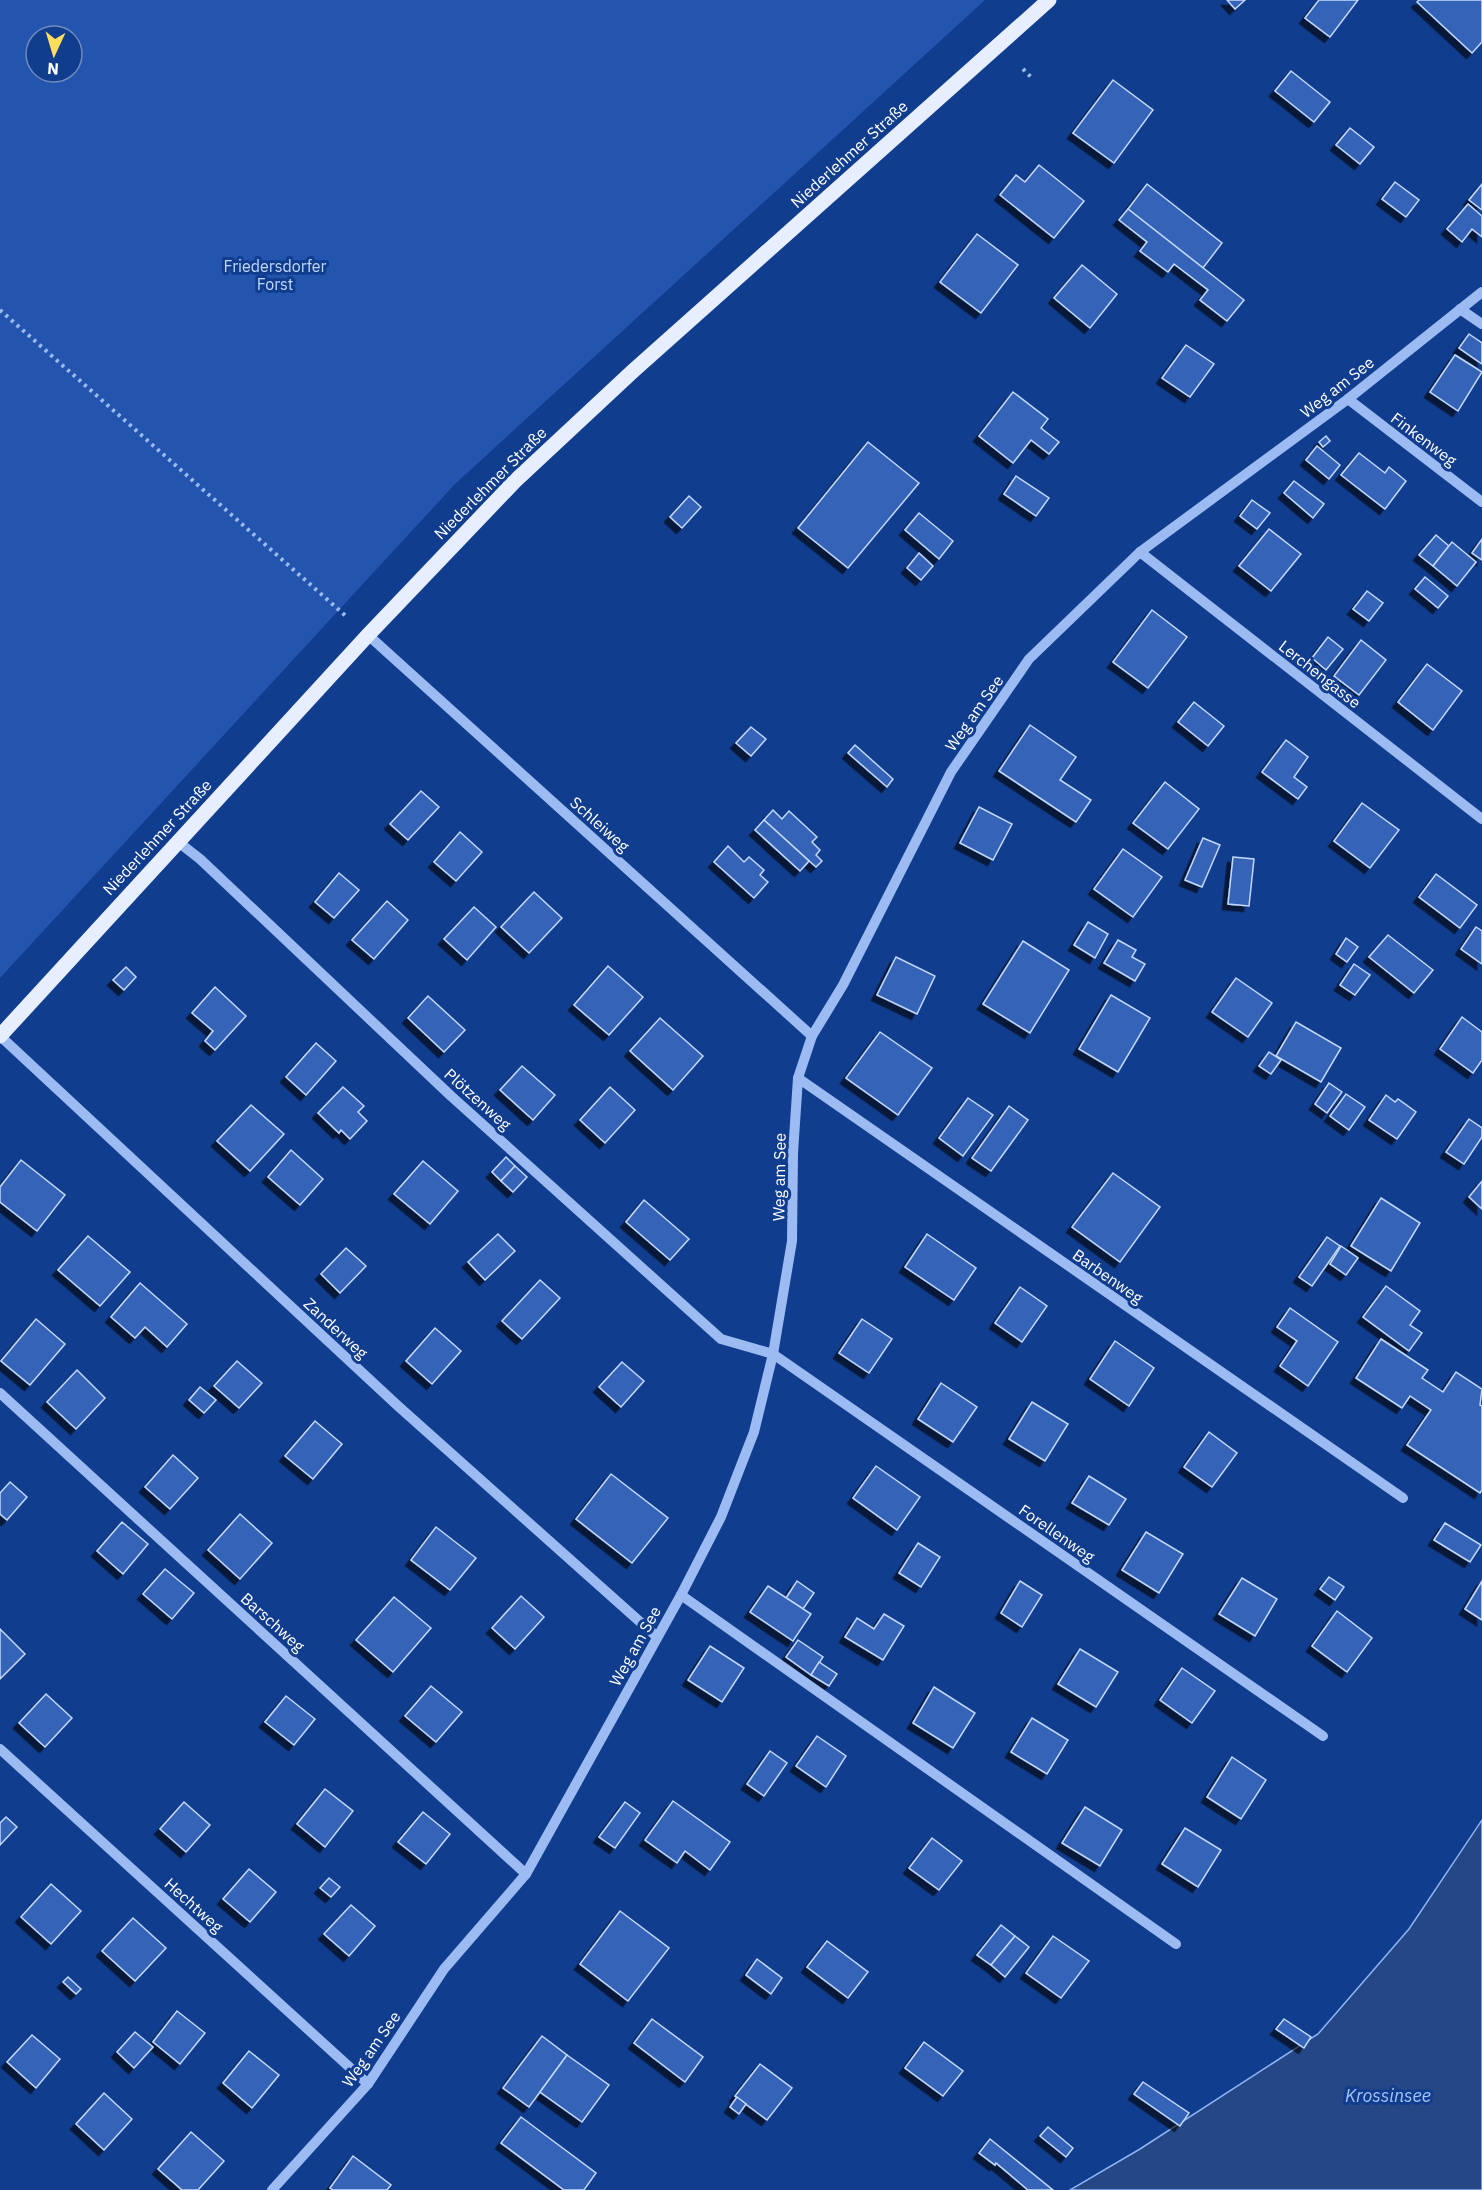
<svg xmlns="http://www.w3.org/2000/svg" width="1482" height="2190" font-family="'IBM Plex Sans',sans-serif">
  <defs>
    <filter id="shadow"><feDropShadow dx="-5.5" dy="5.5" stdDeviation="0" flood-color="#0009"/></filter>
  </defs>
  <rect width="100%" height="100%" fill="#113d8f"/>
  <path fill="#2355af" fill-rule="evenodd" d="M0 0H985L455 484 0 978ZM36 36H72V72H36Z"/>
  <polygon fill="#264785" stroke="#8cb4f6" stroke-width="1.5" points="1482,1820 1482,2190 1070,2190 1140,2149 1318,2034 1409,1929"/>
  <g fill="#3463b7" stroke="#c2d8fd" stroke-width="1.5" filter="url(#shadow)">
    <polygon points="1227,0 1245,0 1235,9"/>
    <polygon points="1319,0 1358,0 1330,37 1305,18"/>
    <polygon points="1419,0 1482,0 1482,42 1472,53 1417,2"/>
    <polygon points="1291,71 1330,102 1314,122 1275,91"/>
    <polygon points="1113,80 1153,110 1114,163 1073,133"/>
    <polygon points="1350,128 1374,147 1360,164 1336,145"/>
    <polygon points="1039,165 1084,201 1054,238 1000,195 1016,175 1025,182"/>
    <polygon points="1395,182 1419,200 1406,217 1382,199"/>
    <polygon points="1147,184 1222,243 1203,268 1128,209"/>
    <polygon points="1482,184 1482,210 1469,200"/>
    <polygon points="1468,204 1482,216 1482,237 1472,229 1462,242 1447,229"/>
    <polygon points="1128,209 1244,300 1227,321 1200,300 1208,290 1174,264 1168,272 1140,251 1147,242 1119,220"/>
    <polygon points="977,234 1018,265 981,313 940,282"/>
    <polygon points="1082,265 1117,294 1090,328 1054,298"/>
    <polygon points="1469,334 1482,343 1482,364 1459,348"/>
    <polygon points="1186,345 1214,364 1190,397 1162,378"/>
    <polygon points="1455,355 1482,372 1458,411 1430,392"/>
    <polygon points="1013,392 1048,419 1041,428 1059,442 1049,454 1031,440 1013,463 979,436"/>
    <polygon points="1326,436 1330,441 1323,447 1319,442"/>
    <polygon points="868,442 919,483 848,568 798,528"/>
    <polygon points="1317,446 1340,465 1329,479 1306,460"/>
    <polygon points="1359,453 1385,473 1389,467 1406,481 1385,509 1341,475"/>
    <polygon points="1016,476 1049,498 1036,516 1004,494"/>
    <polygon points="1294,481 1324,504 1313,518 1284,493"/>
    <polygon points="689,496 701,507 682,528 670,517"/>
    <polygon points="1252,500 1270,513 1257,529 1240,516"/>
    <polygon points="919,513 953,541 939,559 905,530"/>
    <polygon points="1269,529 1301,554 1271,591 1239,566"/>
    <polygon points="1436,535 1449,546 1433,566 1419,555"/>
    <polygon points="1482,539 1482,560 1472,553"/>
    <polygon points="1452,542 1476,562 1457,586 1433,566"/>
    <polygon points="919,553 933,566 921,580 907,568"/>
    <polygon points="1425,577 1448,596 1438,608 1415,589"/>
    <polygon points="1367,591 1383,603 1369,621 1353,609"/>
    <polygon points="1152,610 1187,637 1148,688 1113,662"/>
    <polygon points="1328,637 1343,649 1326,670 1312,658"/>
    <polygon points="1361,640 1386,660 1359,695 1334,676"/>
    <polygon points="1427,664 1462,691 1433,730 1398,702"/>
    <polygon points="1194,702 1224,726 1208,746 1178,722"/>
    <polygon points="1030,725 1076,757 1060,780 1091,800 1076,822 999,771"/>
    <polygon points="751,727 766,739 751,756 736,743"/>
    <polygon points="1286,740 1308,757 1294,777 1307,787 1298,799 1262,772"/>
    <polygon points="855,745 893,779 887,787 848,753"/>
    <polygon points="1165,782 1199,809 1168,849 1133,823"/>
    <polygon points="421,791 439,807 408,840 390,824"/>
    <polygon points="1362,803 1399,830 1370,868 1334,841"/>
    <polygon points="979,807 1012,824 993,860 960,843"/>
    <polygon points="773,810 782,819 789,811 817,837 812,842 820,850 816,855 822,861 816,867 764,820"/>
    <polygon points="764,820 809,861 800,871 755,830"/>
    <polygon points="460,832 482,852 456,881 434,862"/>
    <polygon points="1203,838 1220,845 1202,887 1185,880"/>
    <polygon points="728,846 744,862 749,857 764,870 760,875 768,882 754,898 714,862"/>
    <polygon points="1123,849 1162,877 1133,917 1094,889"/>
    <polygon points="1233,857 1254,859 1249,906 1228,904"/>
    <polygon points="339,873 359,890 334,918 315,902"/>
    <polygon points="1436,874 1477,905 1460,928 1419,897"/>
    <polygon points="534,892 562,918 529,953 501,927"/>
    <polygon points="387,901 408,920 374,959 352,940"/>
    <polygon points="474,907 496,927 467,960 444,939"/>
    <polygon points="1088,922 1108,934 1095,958 1074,945"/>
    <polygon points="1476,927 1482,931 1482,964 1461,949"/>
    <polygon points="1388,935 1433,970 1414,993 1369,957"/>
    <polygon points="1346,938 1358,947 1347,962 1336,954"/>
    <polygon points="1118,940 1136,950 1132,957 1145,964 1135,981 1104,963"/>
    <polygon points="1023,941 1069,970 1030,1033 983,1004"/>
    <polygon points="896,957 935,976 917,1014 877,995"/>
    <polygon points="1354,964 1370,975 1355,995 1340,985"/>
    <polygon points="608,966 643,997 609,1035 574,1005"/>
    <polygon points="126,967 136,977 124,990 113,980"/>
    <polygon points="1236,978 1272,1003 1248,1037 1212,1012"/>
    <polygon points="215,987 246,1016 215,1050 205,1041 213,1031 192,1013"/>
    <polygon points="1111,995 1150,1018 1118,1072 1079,1049"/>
    <polygon points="428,996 465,1030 444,1052 408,1018"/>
    <polygon points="1462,1017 1482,1032 1482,1060 1473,1073 1440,1049"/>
    <polygon points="660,1018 703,1056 673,1090 630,1051"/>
    <polygon points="1296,1022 1341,1048 1321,1082 1276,1056"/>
    <polygon points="880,1032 932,1068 898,1115 846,1078"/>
    <polygon points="316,1043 336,1061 306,1095 286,1077"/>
    <polygon points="1269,1052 1281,1060 1271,1074 1259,1066"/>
    <polygon points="522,1066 555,1095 533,1120 500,1090"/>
    <polygon points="1329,1083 1342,1092 1327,1113 1315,1104"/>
    <polygon points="343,1087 364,1106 358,1112 367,1121 350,1139 341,1130 339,1133 318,1113"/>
    <polygon points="610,1087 635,1110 605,1143 580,1120"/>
    <polygon points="1346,1094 1365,1107 1349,1130 1330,1116"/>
    <polygon points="1386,1095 1395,1102 1398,1099 1416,1112 1397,1139 1369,1120"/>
    <polygon points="968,1098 993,1115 963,1156 939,1138"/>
    <polygon points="251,1105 284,1134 250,1171 217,1141"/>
    <polygon points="1009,1106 1028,1120 991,1171 972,1158"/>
    <polygon points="1469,1119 1482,1128 1482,1137 1464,1164 1446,1152"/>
    <polygon points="291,1150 323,1179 300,1205 268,1177"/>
    <polygon points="506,1157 515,1166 501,1181 492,1172"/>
    <polygon points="21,1160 65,1195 37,1231 0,1202 0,1187"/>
    <polygon points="423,1161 458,1191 430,1224 394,1194"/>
    <polygon points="515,1166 527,1177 513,1192 501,1181"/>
    <polygon points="1113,1173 1160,1207 1120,1262 1072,1227"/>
    <polygon points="1482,1181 1482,1209 1469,1197"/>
    <polygon points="1381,1198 1420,1223 1391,1271 1351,1246"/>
    <polygon points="644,1200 689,1239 670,1260 626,1222"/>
    <polygon points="498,1234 515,1251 485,1280 468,1262"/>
    <polygon points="927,1234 976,1268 954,1300 905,1267"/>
    <polygon points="88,1236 130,1272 100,1306 58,1270"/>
    <polygon points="1327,1237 1340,1246 1312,1286 1299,1277"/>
    <polygon points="1341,1246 1358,1258 1346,1275 1330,1264"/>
    <polygon points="346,1248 366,1266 340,1293 321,1274"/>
    <polygon points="540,1280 560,1298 522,1339 502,1321"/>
    <polygon points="140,1283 187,1324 167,1347 145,1327 135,1338 111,1317"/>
    <polygon points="1386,1286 1420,1311 1410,1325 1422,1333 1409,1351 1363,1317"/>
    <polygon points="1020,1287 1047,1306 1022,1342 995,1323"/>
    <polygon points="1290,1308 1338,1342 1308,1386 1280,1366 1297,1341 1277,1327"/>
    <polygon points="36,1319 65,1344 30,1385 1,1361"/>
    <polygon points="862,1319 892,1339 869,1373 839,1353"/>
    <polygon points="435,1328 461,1351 432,1384 406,1361"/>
    <polygon points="1381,1339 1428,1370 1422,1378 1443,1392 1456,1372 1482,1389 1480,1405 1482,1406 1482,1490 1480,1493 1407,1445 1431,1410 1410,1396 1402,1408 1356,1378"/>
    <polygon points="1115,1341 1154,1368 1129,1406 1090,1379"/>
    <polygon points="237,1361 262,1383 239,1408 214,1386"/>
    <polygon points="622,1362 644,1381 621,1407 599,1387"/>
    <polygon points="77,1370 105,1398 76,1429 47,1402"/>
    <polygon points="941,1383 977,1407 953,1442 918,1419"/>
    <polygon points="200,1387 216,1400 204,1413 189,1400"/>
    <polygon points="1032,1402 1068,1424 1045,1461 1009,1439"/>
    <polygon points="315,1421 342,1444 313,1479 285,1456"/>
    <polygon points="1209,1432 1237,1453 1212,1487 1184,1467"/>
    <polygon points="173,1455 198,1478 170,1509 145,1487"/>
    <polygon points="876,1466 920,1497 897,1530 853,1498"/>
    <polygon points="611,1474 668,1518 632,1563 576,1519"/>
    <polygon points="1089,1476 1126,1499 1109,1525 1072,1503"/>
    <polygon points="10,1482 27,1497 7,1520 0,1514 0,1493"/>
    <polygon points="240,1514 272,1543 240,1579 208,1550"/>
    <polygon points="122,1522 148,1544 123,1574 97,1551"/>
    <polygon points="1445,1523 1481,1545 1470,1562 1434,1540"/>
    <polygon points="436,1527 476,1558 450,1590 411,1560"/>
    <polygon points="1146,1532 1183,1554 1159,1593 1122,1570"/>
    <polygon points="918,1543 940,1557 921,1587 899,1573"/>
    <polygon points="165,1569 194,1593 172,1619 143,1594"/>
    <polygon points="1329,1577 1344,1587 1335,1600 1320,1589"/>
    <polygon points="1242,1578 1277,1599 1255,1636 1219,1614"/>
    <polygon points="797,1581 814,1593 803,1609 786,1598"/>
    <polygon points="1020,1581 1042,1595 1022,1627 1001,1613"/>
    <polygon points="1482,1581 1482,1620 1465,1609"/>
    <polygon points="768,1586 811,1614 793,1641 750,1612"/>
    <polygon points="521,1596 544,1617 515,1649 492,1628"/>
    <polygon points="394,1597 431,1628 393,1672 356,1640"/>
    <polygon points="1337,1611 1372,1638 1347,1672 1312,1646"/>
    <polygon points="884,1614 904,1626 883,1660 845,1637 857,1618 874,1629"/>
    <polygon points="0,1629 25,1654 0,1679"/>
    <polygon points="798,1640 823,1657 811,1675 786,1657"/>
    <polygon points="710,1646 744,1668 722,1702 688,1680"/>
    <polygon points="1080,1649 1118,1672 1096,1707 1058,1684"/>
    <polygon points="819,1662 837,1674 829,1686 811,1675"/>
    <polygon points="1182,1668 1215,1691 1192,1723 1160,1700"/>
    <polygon points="431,1686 462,1712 436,1742 405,1716"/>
    <polygon points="934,1687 975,1713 953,1748 913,1723"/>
    <polygon points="46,1694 72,1718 45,1747 19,1723"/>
    <polygon points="286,1696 315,1719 294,1745 265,1722"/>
    <polygon points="1032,1718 1068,1740 1047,1774 1011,1752"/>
    <polygon points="817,1736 846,1756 826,1787 796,1766"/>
    <polygon points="770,1751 787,1763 764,1796 747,1784"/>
    <polygon points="1232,1757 1266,1780 1241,1819 1207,1797"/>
    <polygon points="325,1789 353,1811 325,1847 297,1824"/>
    <polygon points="673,1801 730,1842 710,1870 685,1851 677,1863 645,1840"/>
    <polygon points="184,1802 210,1825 186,1852 160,1829"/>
    <polygon points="625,1802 640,1813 615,1848 599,1837"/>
    <polygon points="1085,1807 1122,1830 1100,1866 1062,1843"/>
    <polygon points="423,1812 450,1834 426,1864 398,1842"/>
    <polygon points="6,1817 17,1827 0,1845 0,1823"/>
    <polygon points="1185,1828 1221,1850 1198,1887 1162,1864"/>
    <polygon points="932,1838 962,1861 939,1890 909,1868"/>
    <polygon points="249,1869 276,1892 250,1922 223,1899"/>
    <polygon points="329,1878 340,1887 331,1897 320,1888"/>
    <polygon points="51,1884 81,1911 51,1944 21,1917"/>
    <polygon points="351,1905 375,1926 349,1956 324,1934"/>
    <polygon points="620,1911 669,1948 628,2001 580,1964"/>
    <polygon points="133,1918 166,1948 135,1981 102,1951"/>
    <polygon points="1001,1925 1015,1936 991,1965 977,1955"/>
    <polygon points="1015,1936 1029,1947 1005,1977 991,1965"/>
    <polygon points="1053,1936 1089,1961 1061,1998 1026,1973"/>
    <polygon points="827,1941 868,1972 848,1998 807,1967"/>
    <polygon points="757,1959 782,1978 771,1994 746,1975"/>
    <polygon points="68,1977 81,1989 76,1994 63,1982"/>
    <polygon points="177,2011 205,2033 180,2064 153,2042"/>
    <polygon points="652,2019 703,2057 685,2082 634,2043"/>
    <polygon points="1284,2019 1311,2037 1304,2048 1276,2029"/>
    <polygon points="135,2032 153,2047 134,2068 117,2052"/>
    <polygon points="32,2035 60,2059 36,2088 7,2062"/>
    <polygon points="542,2036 567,2055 529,2107 503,2088"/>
    <polygon points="924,2042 963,2071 943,2096 905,2068"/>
    <polygon points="249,2051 279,2075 252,2108 223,2083"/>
    <polygon points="567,2055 609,2085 582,2122 540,2092"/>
    <polygon points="760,2064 792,2088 767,2120 735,2096"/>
    <polygon points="1143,2082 1189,2113 1180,2126 1134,2094"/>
    <polygon points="104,2093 132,2119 104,2150 76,2124"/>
    <polygon points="737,2097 746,2104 739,2114 730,2107"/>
    <polygon points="521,2117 596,2173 584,2190 564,2190 501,2143"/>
    <polygon points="1048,2127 1073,2148 1066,2157 1040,2136"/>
    <polygon points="191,2132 224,2161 198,2190 182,2190 158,2169"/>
    <polygon points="990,2139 1053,2190 1028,2190 996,2163 995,2165 979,2153"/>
    <polygon points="353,2156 391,2185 387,2190 333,2190 330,2188"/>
  </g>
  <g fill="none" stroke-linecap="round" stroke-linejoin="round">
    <g stroke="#9bbbf2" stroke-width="4" stroke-dasharray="3 4.5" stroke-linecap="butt">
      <polyline points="1023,69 1033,79"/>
      <polyline points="0,310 347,617"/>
    </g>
    <g stroke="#9bbbf2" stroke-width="10">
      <polyline points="1460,309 1482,324"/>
      <polyline points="1348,399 1482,502"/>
      <polyline points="1140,552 1482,819"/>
      <polyline points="368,635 812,1036"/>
      <polyline points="177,841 200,859 451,1096 721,1339 773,1354 1323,1736"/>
      <polyline points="0,1036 398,1406 657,1637"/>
      <polyline points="798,1078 1403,1498"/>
      <polyline points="0,1393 526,1874"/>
      <polyline points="681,1595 1176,1944"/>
      <polyline points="0,1749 368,2084"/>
      <polyline points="272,2190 368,2084 444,1969 526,1874 681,1595 721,1517 754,1432 773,1354 792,1241 793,1153 798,1078 812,1036 843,985 951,772 1029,659 1140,552 1348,399 1482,292"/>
    </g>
    <polyline stroke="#e6eeff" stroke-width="15" points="0,1036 368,635 515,481 633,371 1049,0"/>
  </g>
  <g text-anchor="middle" stroke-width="6" stroke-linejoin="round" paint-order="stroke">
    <g font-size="16" fill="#fff" stroke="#113d8f">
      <text transform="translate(849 154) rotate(-42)" y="6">Niederlehmer Straße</text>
      <text transform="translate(1337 387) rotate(-38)" y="6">Weg am See</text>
      <text transform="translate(1424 439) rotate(37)" y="6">Finkenweg</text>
      <text transform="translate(490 483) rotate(-45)" y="6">Niederlehmer Straße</text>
      <text transform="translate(1320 674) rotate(38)" y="6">Lerchengasse</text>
      <text transform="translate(974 713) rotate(-55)" y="6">Weg am See</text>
      <text transform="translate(600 824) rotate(42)" y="6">Schleiweg</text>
      <text transform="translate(157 837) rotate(-47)" y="6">Niederlehmer Straße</text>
      <text transform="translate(478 1099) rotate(42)" y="6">Plötzenweg</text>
      <text transform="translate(779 1177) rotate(-89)" y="6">Weg am See</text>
      <text transform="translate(1108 1276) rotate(35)" y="6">Barbenweg</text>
      <text transform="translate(336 1328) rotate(43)" y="6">Zanderweg</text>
      <text transform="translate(1057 1533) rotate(35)" y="6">Forellenweg</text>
      <text transform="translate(273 1622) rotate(42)" y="6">Barschweg</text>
      <text transform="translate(635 1646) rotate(-61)" y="6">Weg am See</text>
      <text transform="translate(194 1905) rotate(42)" y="6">Hechtweg</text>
      <text transform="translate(371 2049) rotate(-55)" y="6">Weg am See</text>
    </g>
    <g font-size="16" fill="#c2d8fd" stroke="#113d8f">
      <text x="275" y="272">Friedersdorfer<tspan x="275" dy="18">Forst</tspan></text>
    </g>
    <g font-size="18" font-style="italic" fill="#a7c5f9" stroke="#113d8f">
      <text x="1388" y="2102">Krossinsee</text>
    </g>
  </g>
  <g transform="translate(54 54) rotate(184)"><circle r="28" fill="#113d8f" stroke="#708bbc" stroke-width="1.5"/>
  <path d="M0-4.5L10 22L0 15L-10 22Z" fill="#ffde5c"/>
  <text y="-9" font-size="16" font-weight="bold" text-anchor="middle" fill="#ffffff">N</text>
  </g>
</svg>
